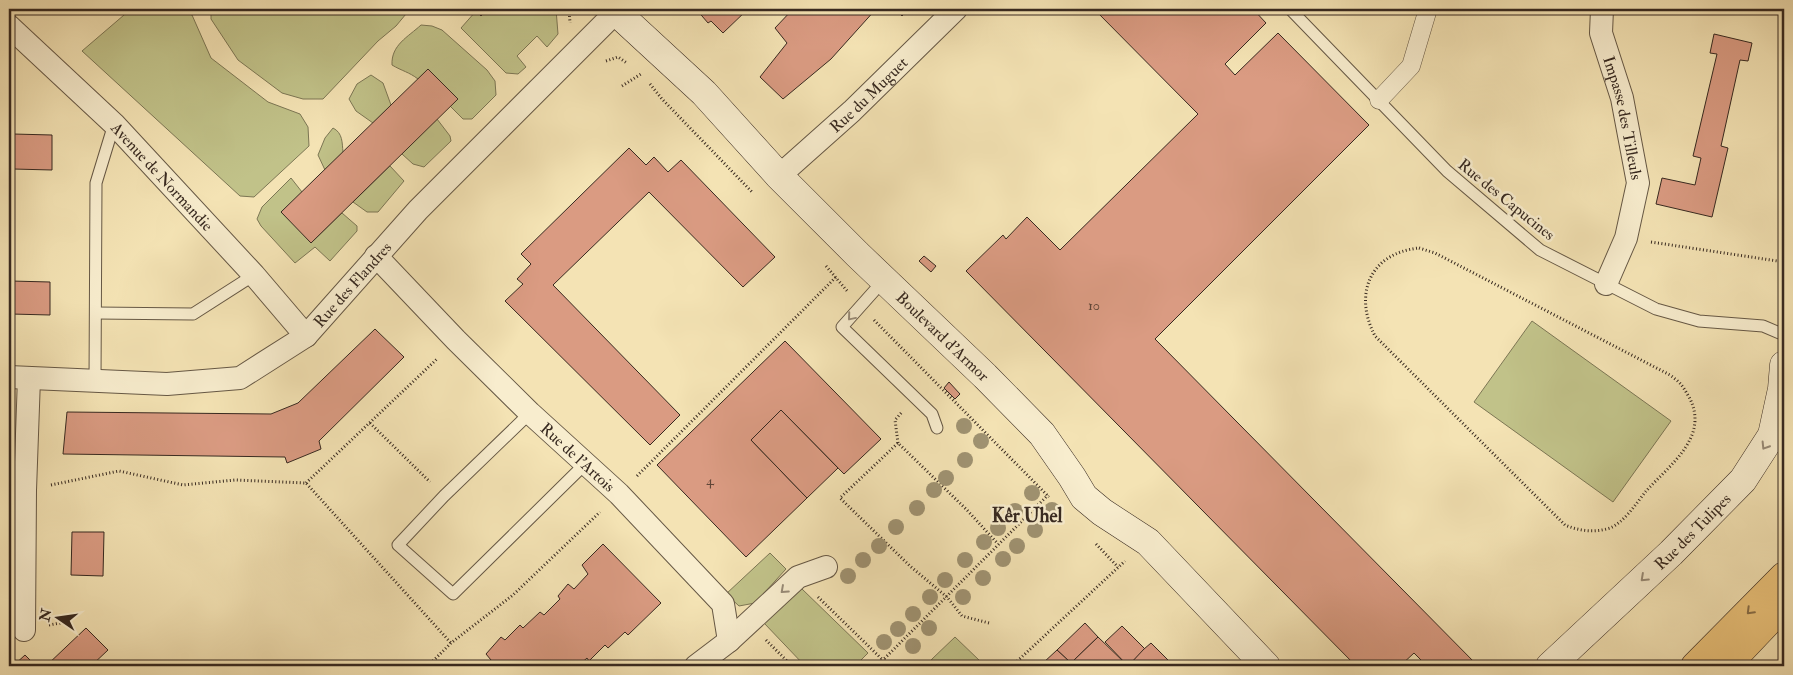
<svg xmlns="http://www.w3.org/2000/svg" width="1793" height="675" font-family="'IM FELL Double Pica',serif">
  <rect width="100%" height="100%" fill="#f4e3b4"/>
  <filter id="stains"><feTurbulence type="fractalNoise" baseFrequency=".004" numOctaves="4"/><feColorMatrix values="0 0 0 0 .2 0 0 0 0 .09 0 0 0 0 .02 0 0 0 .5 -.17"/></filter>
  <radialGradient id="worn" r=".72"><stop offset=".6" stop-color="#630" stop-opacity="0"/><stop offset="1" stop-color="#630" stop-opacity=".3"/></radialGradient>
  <g fill="#c1c289" stroke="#7c7654">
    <polygon points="131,9 178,9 192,15 211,58 268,102 300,114 308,127 309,146 254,197 240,196 82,51"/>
    <polygon points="211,9 405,9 406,14 396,26 378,41 323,99 303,99 282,93 238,60 211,19"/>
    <polygon points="488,9 556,9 558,34 547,47 537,36 517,56 526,67 518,74 506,73 461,28 476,11 481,16"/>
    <path d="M421 25 432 26 442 30 487 70 495 81 496 95 472 119H463L450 106 457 99 428 69 418 79C409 72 402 71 392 65 391 45 408 37 421 25Z"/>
    <polygon points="371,75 383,83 391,105 373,123 356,111 349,99 357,84"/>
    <polygon points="437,119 450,136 451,141 424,167 413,164 402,154"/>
    <path d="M333 128C343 133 342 143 343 152L325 170 318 155 325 138Z"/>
    <polygon points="390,166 404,181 378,212 367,212 353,202"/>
    <polygon points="291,178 302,192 311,243 342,213 357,226 357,231 330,261 315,247 295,263 261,226 257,219 262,207"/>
    <polygon points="1532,321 1671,421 1613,502 1474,402"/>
    <polygon points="770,553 786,569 755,603 739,606 726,594"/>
    <polygon points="801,588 868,653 855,666 805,666 764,623"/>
    <polygon points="955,637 980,661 975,666 927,666 932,659"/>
  </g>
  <g fill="#da9b82" stroke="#372920">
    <polygon points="474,9 488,9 481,16"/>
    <polygon points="696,9 748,9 723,33 711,21 708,23"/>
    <polygon points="793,9 876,9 831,59 783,99 760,77 787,43 775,28"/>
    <polygon points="895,9 909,9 902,16"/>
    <polygon points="1094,9 1253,9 1266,23 1225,64 1235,75 1278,33 1369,125 1155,339 1478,666 1427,666 1414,653 1400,666 1356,666 966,271 1003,235 1006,239 1027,217 1060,250 1198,114"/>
    <polygon points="1714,34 1752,43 1748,61 1740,60 1721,146 1728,148 1712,217 1656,204 1662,178 1695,185 1701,158 1693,156 1717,54 1710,53"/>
    <polygon points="428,69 458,99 311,243 281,212"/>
    <polygon points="9,103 14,103 13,134 9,134"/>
    <polygon points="13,134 52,135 52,170 13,169"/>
    <polygon points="629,148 646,165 654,157 668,172 681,160 775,257 743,287 649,192 553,285 680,415 650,445 505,301 523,284 517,279 531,264 521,254"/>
    <polygon points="924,256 936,266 931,272 919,261"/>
    <rect x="9" y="281" width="2" height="33"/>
    <polygon points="11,281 50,282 50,315 11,314"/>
    <polygon points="375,329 404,357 319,441 321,449 287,463 285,457 63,454 67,412 271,414 298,403"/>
    <polygon points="785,341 881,439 844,474 781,410 751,440 807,498 746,557 657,465"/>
    <polygon points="949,382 960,394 955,399 944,388"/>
    <polygon points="781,410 838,468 807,498 751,440"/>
    <polygon points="72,532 104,532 103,576 71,575"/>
    <polygon points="603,544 661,603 628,635 625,632 608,648 605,645 589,661 587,658 578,666 485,666 491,660 486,654 501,637 505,640 520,625 523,628 540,612 544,615 560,599 558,596 568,584 574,589 588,574 582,565"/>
    <polygon points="1085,623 1098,637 1071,663 1057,650"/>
    <polygon points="1122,626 1145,649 1128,666 1105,642"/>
    <polygon points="86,628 108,650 91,666 46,666"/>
    <polygon points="1098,637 1128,666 1068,666 1071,663"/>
    <polygon points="1151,643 1174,666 1128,666 1144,649"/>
    <polygon points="1057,650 1071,663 1068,666 1046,666 1043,663"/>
    <polygon points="25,655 36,666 13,666"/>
  </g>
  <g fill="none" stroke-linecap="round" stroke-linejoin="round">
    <g stroke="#665845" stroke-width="13">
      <g id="service">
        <polyline points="1290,9 1447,171 1540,250 1656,309 1699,321 1763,326 1784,335"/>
        <polyline points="883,281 842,327 932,414 937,428"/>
        <polyline points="96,313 193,314 254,275"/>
        <polyline points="95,382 96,183 114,124"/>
        <polyline points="530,413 444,496 398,545 453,594 586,463"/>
      </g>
    </g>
    <g stroke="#665845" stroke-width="19">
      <polyline id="pedestrian" points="1379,100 1411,66 1428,9"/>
    </g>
    <g stroke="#665845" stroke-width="24">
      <g id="minor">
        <path id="s1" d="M1602 9 1601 33 1622 98 1638 183 1626 238 1606 284"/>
        <path id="s2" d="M9 26 114 124 254 275 306 336"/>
        <path id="s3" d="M779 176 852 111 956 9"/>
        <path id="s4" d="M376 256 456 340 530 413 619 494 723 604 729 641 696 666"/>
        <path id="s5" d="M9 377 167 384 240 378 306 336 418 210 616 12"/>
        <polyline points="24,630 25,490 29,378"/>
        <polyline points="729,641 798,577 826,567"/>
      </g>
    </g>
    <g stroke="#372920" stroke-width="29">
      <g id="secondary">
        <path id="s6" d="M613 9 704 93 779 176 857 254 985 376 1042 434 1072 477 1084 497 1102 512 1148 542 1266 666"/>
        <path id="s7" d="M1550 666 1671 553 1743 480 1772 435 1782 389 1784 365"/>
      </g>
    </g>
    <g stroke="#372920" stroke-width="29">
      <g id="primary">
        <polyline points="1695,666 1784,576"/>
        <polyline points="1726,666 1784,605"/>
      </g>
    </g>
    <g stroke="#372920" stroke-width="3" stroke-dasharray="1 2.5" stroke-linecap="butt">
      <polyline points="569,9 570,23"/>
      <polyline points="606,61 618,57 627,63"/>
      <polyline points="650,84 662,99 752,192"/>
      <polyline points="622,86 641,74"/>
      <polyline points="1651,242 1784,262"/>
      <path d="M1419 248 1435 253 1670 375C1681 383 1682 385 1689 397 1710 436 1671 464 1647 490 1637 502 1625 522 1610 528 1595 533 1579 531 1565 525L1375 336C1353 294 1370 253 1419 248Z"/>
      <polyline points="826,266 848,292"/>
      <polyline points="874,320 1049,497"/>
      <polyline points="370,423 430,482"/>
      <polyline points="898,443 895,420 902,412"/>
      <polyline points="637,476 836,277"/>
      <polyline points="306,483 438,358"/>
      <polyline points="51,485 119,471 183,485 235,480 306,483 451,643"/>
      <polyline points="1096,544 1118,567"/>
      <polyline points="818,597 889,666"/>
      <polyline points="989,623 962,616 947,597 910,566 840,498 898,443 967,510 998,544"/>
      <polyline points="49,625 66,622"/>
      <polyline points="766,640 792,666"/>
      <polyline points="428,666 451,643 513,595 600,512"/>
      <polyline points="877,666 1048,495"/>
      <polyline points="1012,666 1125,561"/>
    </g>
    <use href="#service" stroke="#f8edce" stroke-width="11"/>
    <use href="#pedestrian" stroke="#f8edce" stroke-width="18"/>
    <use href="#minor" stroke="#f8edce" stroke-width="22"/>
    <use href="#secondary" stroke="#f8edce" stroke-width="28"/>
    <use href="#primary" stroke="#eac27a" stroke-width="28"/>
  </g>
  <g fill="#9f9271">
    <circle cx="964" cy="426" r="8"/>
    <circle cx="981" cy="441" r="8"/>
    <circle cx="965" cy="460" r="8"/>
    <circle cx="946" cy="478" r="8"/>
    <circle cx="934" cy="490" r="8"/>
    <circle cx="1032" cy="493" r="8"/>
    <circle cx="917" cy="508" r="8"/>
    <circle cx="1052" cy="510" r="8"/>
    <circle cx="1015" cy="511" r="8"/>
    <circle cx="896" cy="527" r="8"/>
    <circle cx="998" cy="528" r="8"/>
    <circle cx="1035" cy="530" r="8"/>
    <circle cx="984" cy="542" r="8"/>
    <circle cx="879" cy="546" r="8"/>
    <circle cx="1017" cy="546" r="8"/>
    <circle cx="1003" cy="559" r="8"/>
    <circle cx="863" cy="560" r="8"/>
    <circle cx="965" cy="560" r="8"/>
    <circle cx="848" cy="576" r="8"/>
    <circle cx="983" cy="578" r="8"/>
    <circle cx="945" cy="580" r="8"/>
    <circle cx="930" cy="597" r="8"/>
    <circle cx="963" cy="597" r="8"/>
    <circle cx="913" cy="614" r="8"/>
    <circle cx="929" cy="628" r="8"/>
    <circle cx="898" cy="629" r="8"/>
    <circle cx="884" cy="642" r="8"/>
    <circle cx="913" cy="646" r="8"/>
  </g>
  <defs><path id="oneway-chevron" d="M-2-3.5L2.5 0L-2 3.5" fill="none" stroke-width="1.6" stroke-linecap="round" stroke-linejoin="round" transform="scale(1.25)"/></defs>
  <g stroke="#988b77">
    <use href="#oneway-chevron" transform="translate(851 317) rotate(130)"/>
    <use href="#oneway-chevron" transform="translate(1765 446) rotate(122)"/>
    <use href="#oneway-chevron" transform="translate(1644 578) rotate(137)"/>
    <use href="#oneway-chevron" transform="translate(784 590) rotate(138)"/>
  </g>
  <use stroke="#886e48" href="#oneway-chevron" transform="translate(1750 611) rotate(135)"/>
  <g text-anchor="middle" stroke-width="5" stroke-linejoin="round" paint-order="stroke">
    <g font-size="14" fill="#604638">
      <text x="1094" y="310">10</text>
      <text x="710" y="485">4</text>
    </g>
    <g font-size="16" fill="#372920" stroke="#f8edce">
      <text dy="6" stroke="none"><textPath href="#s3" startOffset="121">Rue du Muguet</textPath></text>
      <text dy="6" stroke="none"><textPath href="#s1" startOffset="112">Impasse des Tilleuls</textPath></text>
      <text dy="6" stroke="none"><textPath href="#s2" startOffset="215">Avenue de Normandie</textPath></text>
      <text transform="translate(1507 199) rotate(39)" y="6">Rue des Capucines</text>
      <text dy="6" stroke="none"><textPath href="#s5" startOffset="379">Rue des Flandres</textPath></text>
      <text dy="6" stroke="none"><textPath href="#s6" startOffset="465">Boulevard d'Armor</textPath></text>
      <text dy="6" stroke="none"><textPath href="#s4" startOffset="285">Rue de l'Artois</textPath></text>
      <text dy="6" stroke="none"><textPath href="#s7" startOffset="196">Rue des Tulipes</textPath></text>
    </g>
    <g font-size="19" font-weight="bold" fill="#372920" stroke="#f8edce">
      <text x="1027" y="522">Kêr Uhel</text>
    </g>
  </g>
  <rect width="1793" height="675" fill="none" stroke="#f4e3b4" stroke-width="30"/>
  <rect x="10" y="10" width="1773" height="655" fill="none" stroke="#372920" stroke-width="2.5"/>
  <rect x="15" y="15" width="1763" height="645" fill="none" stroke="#372920"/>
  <g transform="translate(58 618) rotate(283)" stroke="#f8edce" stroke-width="4" paint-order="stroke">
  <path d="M0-4L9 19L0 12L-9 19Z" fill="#372920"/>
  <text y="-8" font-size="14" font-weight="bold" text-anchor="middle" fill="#372920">N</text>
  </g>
  <rect width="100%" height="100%" filter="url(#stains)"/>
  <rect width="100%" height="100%" fill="url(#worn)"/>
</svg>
